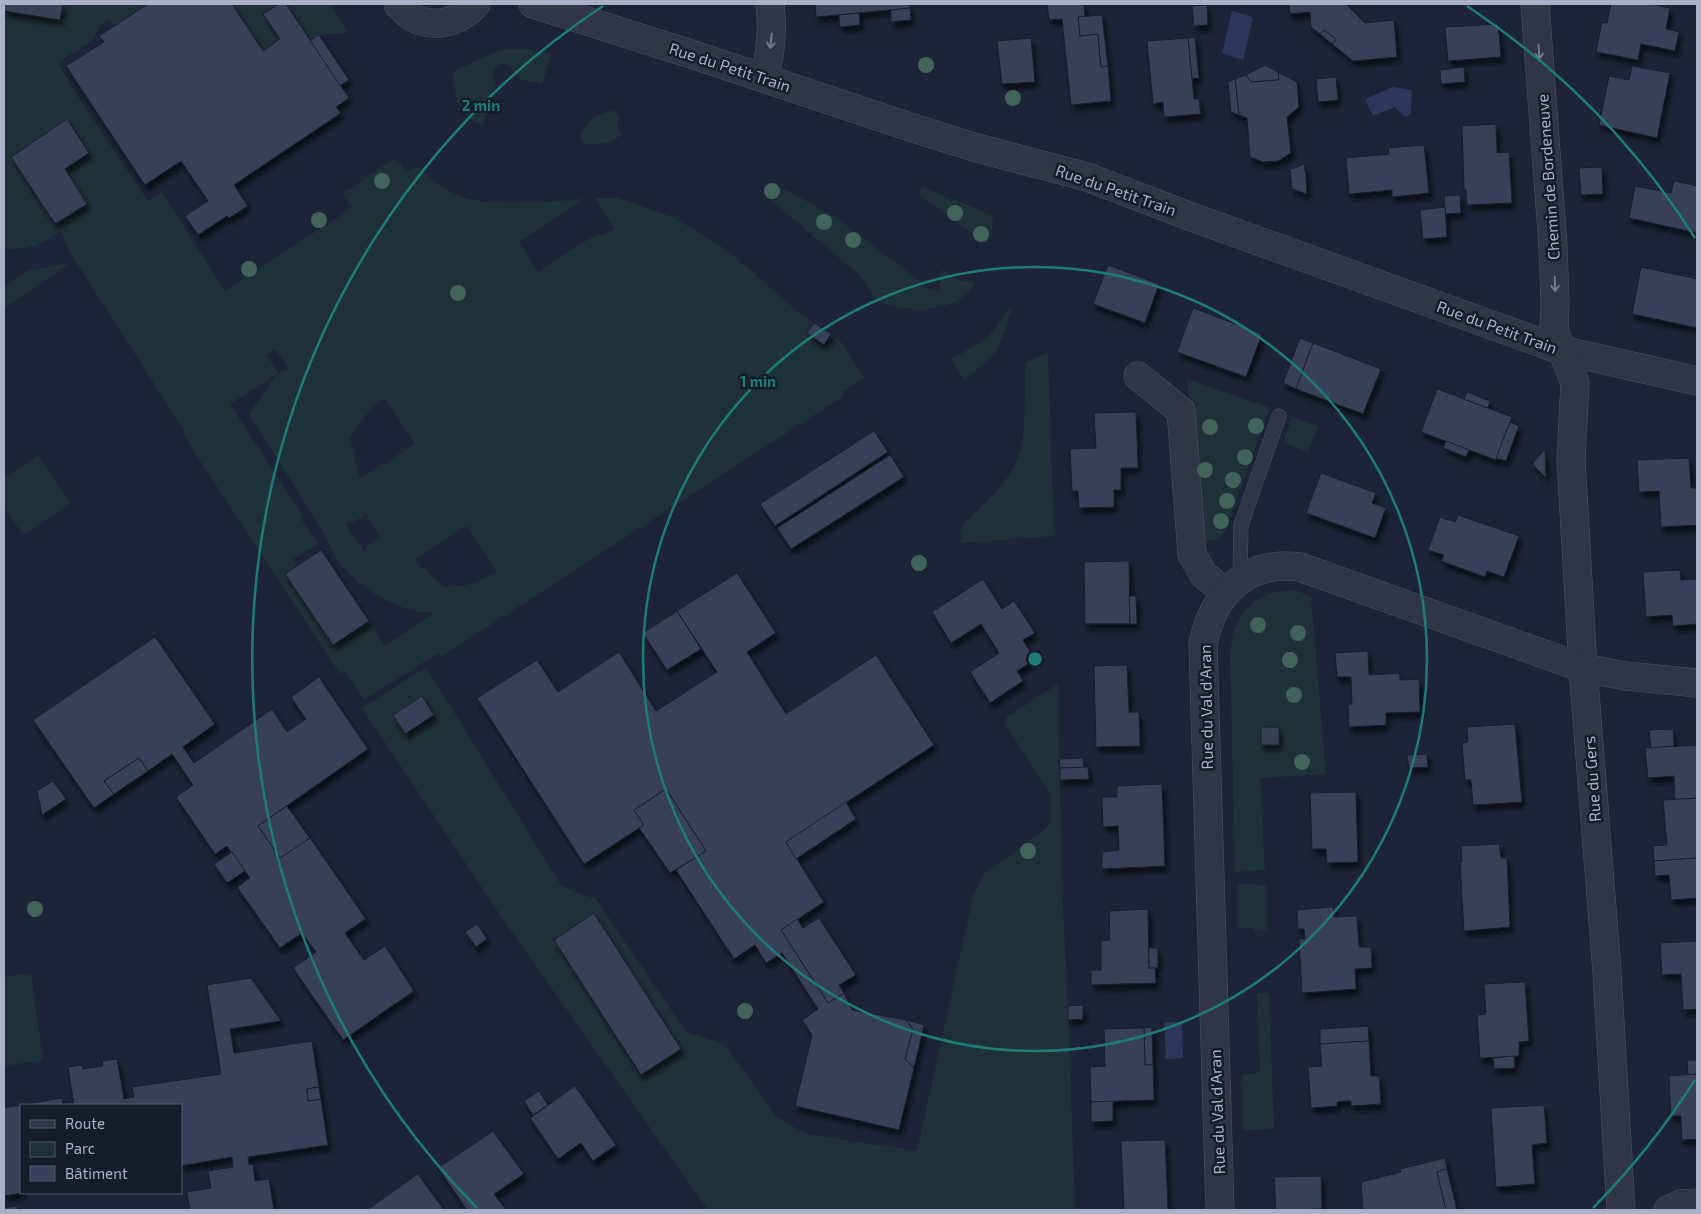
<svg xmlns="http://www.w3.org/2000/svg" width="1701" height="1214" font-family="'Exo 2',sans-serif">
  <defs>
    <filter id="shadow"><feDropShadow dx="3" dy="5.5" stdDeviation="2.5" flood-color="#0009"/></filter>
  </defs>
  <rect width="100%" height="100%" fill="#1d2437"/>
  <g fill="#1f3138" fill-rule="evenodd">
    <path d="M63 4H148L114 26 109 19 99 27 93 40 58 63 81 101 148 201 162 192 225 291 352 208 342 194 392 160C400 159 403 166 407 171L418 167C429 177 441 187 455 194 491 210 546 201 585 199L519 242 538 271 589 239 615 230 595 198H618L675 218 727 250 802 315 814 323 808 333 831 334 842 343 864 378 842 392 845 395 441 657 438 653 364 700 345 671 340 674 182 433 185 432 69 251 61 232C36 246 33 249 4 249V11L60 20ZM275 349 289 369 278 373 267 355ZM277 374 249 414 322 530C328 542 334 556 343 567 357 586 391 605 414 611 421 612 427 612 434 613L384 646 369 621 333 645 285 574 297 566 293 559 318 544 301 519V513L230 404ZM385 398 415 444 360 479 350 437C360 421 370 409 385 398ZM366 514 380 536 367 546 366 553 349 531 346 522 352 523ZM467 526 497 572 467 585 445 587 414 560Z"/>
    <polygon points="232,4 279,4 263,15 280,39 263,51"/>
    <polygon points="286,4 331,4 348,33 319,35 310,40"/>
    <path d="M504 49H529L551 55 542 84 518 79C515 65 500 57 493 72 491 78 495 82 494 87 493 100 487 114 483 126 455 112 457 100 452 72L489 55Z"/>
    <path d="M613 110 619 116 617 128 622 134 610 143 587 144 582 142 580 137C586 121 597 114 613 110Z"/>
    <path d="M772 183 803 199 845 224 921 282 930 291H940V273L942 270 962 281 972 282 974 286C955 314 904 314 876 300L863 278 766 196Z"/>
    <polygon points="922,187 993,215 992,231 987,244 920,195"/>
    <polygon points="70,263 4,308 4,289 12,281 29,270"/>
    <polygon points="1013,304 1004,334 996,352 964,381 951,360 989,336"/>
    <path d="M1048 352 1054 536 961 543 963 523C985 504 1009 483 1019 455 1027 433 1024 388 1025 363Z"/>
    <polygon points="1187,379 1270,408 1226,528 1219,540 1209,541 1201,536"/>
    <polygon points="1292,417 1318,426 1308,452 1283,443"/>
    <polygon points="38,455 70,503 23,535 4,507 4,478"/>
    <polygon points="1296,590 1311,597 1326,774 1260,778 1265,870 1235,872 1230,654 1233,632 1242,613 1255,601 1274,592"/>
    <polygon points="426,667 561,885 574,892 596,899 686,1032 724,1044 777,1117 806,1134 917,1151 973,896 984,874 1039,834 1051,823 1051,795 1005,724 1007,717 1058,684 1062,890 1068,1006 1075,1210 708,1210 509,928 362,708"/>
    <polygon points="1238,883 1266,885 1267,931 1255,931 1253,928 1238,928"/>
    <polygon points="31,973 43,1060 4,1066 4,977"/>
    <polygon points="1257,993 1269,993 1274,1129 1243,1130 1242,1075 1258,1073 1260,1072"/>
  </g>
  <g fill="#2c375b">
    <polygon points="1232,11 1253,17 1243,60 1222,53"/>
    <polygon points="1393,87 1412,90 1411,112 1407,117 1404,116 1395,107 1373,116 1365,99"/>
    <polygon points="1164,1022 1182,1022 1183,1058 1166,1059"/>
  </g>
  <g fill="#394158" stroke="#191e2e" filter="url(#shadow)">
    <polygon points="4,4 63,4 60,20 4,11"/>
    <polygon points="148,4 232,4 263,51 280,39 263,14 279,4 286,4 349,98 336,107 341,113 234,185 248,206 229,218 227,216 198,235 185,216 208,201 181,161 145,185 66,66 104,42 99,36"/>
    <polygon points="815,4 910,4 910,8 816,17"/>
    <polygon points="1047,4 1084,4 1085,17 1078,17 1080,36 1098,34 1101,67 1108,66 1111,101 1071,105 1062,19 1049,20"/>
    <polygon points="1289,4 1346,4 1365,23 1394,20 1397,57 1353,61 1332,44 1336,39 1324,30 1320,34 1311,27 1310,12 1290,14"/>
    <polygon points="1611,4 1651,4 1670,8 1666,29 1679,32 1675,51 1641,44 1638,60 1596,52 1602,22 1607,23"/>
    <polygon points="1207,5 1208,25 1194,26 1192,6"/>
    <polygon points="910,8 911,20 891,22 891,10"/>
    <polygon points="859,13 860,25 840,27 839,15"/>
    <polygon points="1102,15 1108,66 1101,67 1098,34 1080,36 1078,17"/>
    <polygon points="1498,24 1501,57 1448,61 1445,27"/>
    <polygon points="1324,30 1336,39 1332,44 1320,34"/>
    <polygon points="319,35 349,80 340,86 310,40"/>
    <polygon points="1195,37 1199,78 1192,79 1188,38"/>
    <polygon points="1031,38 1035,82 1002,84 997,41"/>
    <polygon points="1188,38 1194,99 1199,99 1201,114 1164,117 1163,102 1153,104 1147,41"/>
    <polygon points="1265,65 1278,72 1279,80 1251,82 1246,75"/>
    <polygon points="1632,66 1670,73 1657,138 1599,125 1609,76 1629,80"/>
    <polygon points="1464,67 1465,82 1441,84 1440,70"/>
    <polygon points="1278,72 1297,82 1299,107 1287,117 1291,153 1278,161 1263,162 1250,157 1247,118 1239,115 1235,79 1246,75 1251,82 1279,80"/>
    <polygon points="1336,77 1338,100 1318,102 1316,79"/>
    <polygon points="1235,79 1239,115 1231,112 1228,82"/>
    <polygon points="67,119 89,153 65,169 87,204 55,224 11,157"/>
    <polygon points="1496,124 1497,153 1509,152 1512,203 1467,205 1466,189 1464,189 1462,126"/>
    <polygon points="1424,145 1429,193 1392,197 1392,190 1349,194 1346,158 1389,154 1388,148"/>
    <polygon points="1304,164 1306,177 1307,194 1292,189 1290,170"/>
    <polygon points="1602,167 1603,194 1581,195 1579,168"/>
    <polygon points="1674,181 1697,186 1697,233 1629,218 1635,186 1671,193"/>
    <polygon points="1460,195 1461,213 1445,214 1444,196"/>
    <polygon points="1445,207 1447,237 1423,239 1420,210"/>
    <polygon points="1108,265 1159,284 1145,323 1093,304"/>
    <polygon points="1641,267 1697,279 1697,328 1632,314"/>
    <polygon points="1193,308 1262,334 1246,377 1177,352"/>
    <polygon points="814,323 831,334 824,345 807,333"/>
    <polygon points="1300,338 1313,343 1296,389 1283,383"/>
    <polygon points="1313,343 1381,369 1363,414 1296,389"/>
    <polygon points="1437,389 1512,417 1496,460 1421,432"/>
    <polygon points="1467,392 1490,401 1488,408 1464,399"/>
    <polygon points="1136,412 1138,468 1121,468 1121,490 1114,490 1114,507 1079,508 1078,491 1072,491 1070,449 1096,448 1094,413"/>
    <polygon points="1510,422 1519,426 1506,461 1496,458"/>
    <polygon points="874,431 888,452 775,526 760,504"/>
    <polygon points="1446,441 1469,450 1466,457 1443,448"/>
    <polygon points="1545,449 1546,478 1532,464"/>
    <polygon points="890,455 904,477 791,549 777,528"/>
    <polygon points="1689,458 1691,488 1697,488 1697,525 1661,527 1659,491 1639,492 1637,460"/>
    <polygon points="1321,473 1376,493 1372,503 1386,508 1375,538 1306,513"/>
    <polygon points="1458,515 1519,536 1504,577 1487,571 1485,577 1441,561 1444,555 1428,550 1440,517 1455,522"/>
    <polygon points="321,550 369,621 333,645 285,574"/>
    <polygon points="1129,561 1130,624 1085,624 1084,562"/>
    <polygon points="1680,570 1681,580 1697,579 1697,624 1673,626 1672,615 1646,617 1643,572"/>
    <polygon points="737,573 776,633 747,652 786,714 876,655 934,745 786,842 824,902 781,930 828,1003 844,993 852,1010 906,1020 913,1029 905,1059 914,1068 899,1130 795,1106 812,1035 802,1020 818,1009 782,953 766,963 755,945 734,959 676,870 706,851 666,789 634,810 644,825 584,864 477,698 537,660 558,692 619,652 656,711 717,672 677,611"/>
    <polygon points="983,579 1002,609 1014,601 1035,633 1023,640 1035,660 1017,671 1023,681 990,703 970,672 999,653 981,624 951,643 932,612"/>
    <polygon points="1129,596 1136,596 1137,624 1130,624"/>
    <polygon points="677,611 701,649 667,670 643,633"/>
    <polygon points="155,637 215,724 183,747 194,763 272,709 287,732 306,719 291,697 319,677 368,749 258,826 280,858 310,838 366,919 345,933 364,960 385,946 414,991 343,1040 293,968 316,952 302,933 280,948 237,887 250,878 245,871 227,846 215,854 176,797 193,785 172,754 148,771 139,758 104,781 114,794 94,808 33,720"/>
    <polygon points="1368,651 1369,675 1400,673 1400,680 1419,679 1420,712 1386,713 1386,725 1349,727 1348,704 1352,704 1351,677 1337,677 1335,653"/>
    <polygon points="1127,665 1129,712 1139,712 1140,746 1096,747 1094,666"/>
    <polygon points="422,696 434,715 405,734 393,715"/>
    <polygon points="1515,724 1522,802 1473,805 1471,780 1465,780 1462,743 1468,742 1467,727"/>
    <rect x="1261" y="727" width="18" height="18"/>
    <polygon points="1673,729 1674,746 1651,748 1649,730"/>
    <polygon points="1697,745 1697,798 1675,800 1674,776 1648,778 1645,748"/>
    <polygon points="1427,754 1428,767 1409,768 1407,755"/>
    <polygon points="139,758 148,771 114,794 104,781"/>
    <polygon points="1083,758 1084,767 1060,768 1059,759"/>
    <polygon points="1088,767 1089,779 1060,780 1060,768"/>
    <polygon points="53,781 66,799 42,815 37,791"/>
    <polygon points="1162,784 1165,866 1102,869 1102,852 1119,850 1118,826 1103,827 1102,797 1117,797 1117,786"/>
    <polygon points="666,789 706,851 670,873 639,828 644,825 634,810"/>
    <polygon points="1356,792 1358,862 1327,863 1326,849 1312,849 1310,793"/>
    <polygon points="1697,798 1697,858 1654,861 1653,846 1667,845 1663,800"/>
    <polygon points="846,802 856,819 796,859 786,842"/>
    <polygon points="287,806 310,838 280,858 258,826"/>
    <polygon points="1499,844 1501,858 1507,858 1510,927 1464,931 1460,862 1462,862 1461,846"/>
    <polygon points="232,852 245,871 227,883 214,864"/>
    <polygon points="1697,858 1697,898 1671,900 1669,875 1655,876 1654,861"/>
    <polygon points="1333,907 1334,917 1357,916 1359,947 1371,947 1372,968 1355,969 1356,989 1302,993 1299,939 1305,939 1304,929 1298,929 1297,910"/>
    <polygon points="1148,909 1149,968 1155,967 1156,983 1091,985 1091,970 1101,970 1101,941 1110,940 1109,911"/>
    <polygon points="594,913 681,1049 641,1075 554,940"/>
    <polygon points="819,918 856,975 839,985 844,993 828,1003 781,930 797,919 803,928"/>
    <polygon points="477,924 487,939 476,947 465,932"/>
    <polygon points="1697,941 1697,1009 1683,1010 1681,974 1662,975 1660,943"/>
    <rect x="1149" y="948" width="9" height="20"/>
    <polygon points="251,978 281,1021 230,1029 234,1053 312,1041 319,1087 307,1089 308,1101 321,1099 328,1145 248,1157 249,1165 253,1164 255,1181 269,1179 274,1210 190,1210 187,1192 211,1188 208,1171 233,1167 232,1157 181,1166 181,1105 74,1105 68,1067 82,1065 83,1069 103,1066 102,1061 117,1059 124,1099 134,1097 132,1087 221,1074 207,985"/>
    <polygon points="1525,982 1529,1041 1519,1042 1519,1056 1480,1058 1477,1015 1486,1014 1484,984"/>
    <polygon points="1083,1005 1083,1019 1068,1020 1068,1006"/>
    <polygon points="906,1020 924,1025 914,1068 905,1059 913,1029"/>
    <polygon points="1368,1026 1369,1041 1320,1044 1320,1029"/>
    <polygon points="1152,1027 1153,1065 1145,1065 1144,1028"/>
    <polygon points="1144,1028 1145,1065 1153,1065 1154,1100 1091,1102 1090,1067 1105,1066 1104,1029"/>
    <polygon points="1369,1041 1371,1076 1379,1076 1381,1104 1351,1106 1351,1101 1344,1101 1337,1102 1337,1106 1311,1108 1308,1067 1322,1066 1320,1044"/>
    <polygon points="1514,1056 1515,1068 1494,1069 1493,1058"/>
    <polygon points="1687,1060 1697,1060 1697,1074 1688,1075"/>
    <polygon points="1697,1074 1697,1139 1682,1140 1681,1116 1671,1116 1669,1076"/>
    <polygon points="575,1086 616,1145 593,1161 581,1143 558,1159 530,1118"/>
    <polygon points="319,1087 321,1099 308,1101 307,1089"/>
    <polygon points="539,1091 548,1105 533,1115 524,1101"/>
    <polygon points="62,1098 63,1105 21,1105 22,1193 4,1196 4,1108"/>
    <polygon points="1113,1101 1113,1121 1091,1122 1091,1102"/>
    <polygon points="1544,1105 1547,1143 1532,1145 1535,1184 1496,1187 1491,1108"/>
    <polygon points="493,1131 524,1174 494,1194 506,1210 467,1210 438,1168"/>
    <polygon points="1165,1140 1168,1210 1124,1210 1121,1141"/>
    <polygon points="1445,1158 1447,1169 1437,1172 1446,1210 1363,1210 1361,1182 1401,1172 1400,1169"/>
    <polygon points="1447,1169 1457,1210 1446,1210 1437,1172"/>
    <polygon points="418,1174 444,1210 367,1210"/>
    <polygon points="1321,1176 1322,1209 1276,1210 1274,1177"/>
    <polygon points="17,1206 18,1210 4,1210 4,1208"/>
  </g>
  <g fill="none" stroke-linecap="round" stroke-linejoin="round">
    <g stroke="#4c5163" stroke-width="15">
      <polyline id="service" points="1240,580 1241,525 1279,416"/>
    </g>
    <g stroke="#4c5163" stroke-width="29">
      <g id="minor">
        <polyline points="533,4 694,55 913,128 977,148 1087,177 1189,216 1561,350 1697,381"/>
        <polyline points="1535,4 1553,246 1555,302 1554,330 1575,383 1571,459 1583,668 1607,972 1621,1210"/>
        <path d="M764 78C771 54 773 29 770 4"/>
        <polyline points="1138,376 1181,411 1192,554 1203,574 1226,593"/>
        <path d="M1220 1210 1203 644C1213 594 1246 560 1300 567L1583 668 1626 676 1697 683"/>
        <polyline points="1668,1210 1681,1204 1697,1203"/>
      </g>
    </g>
    <g stroke="#4c5163" stroke-width="29">
      <path id="tertiary" d="M398 4C402 7 405 12 409 15 430 30 460 23 476 4"/>
    </g>
    <use href="#service" stroke="#313647" stroke-width="14"/>
    <use href="#minor" stroke="#313647" stroke-width="28"/>
    <use href="#tertiary" stroke="#313647" stroke-width="28"/>
  </g>
  <g fill="#42635a">
    <circle cx="926" cy="65" r="8"/>
    <circle cx="1013" cy="98" r="8"/>
    <circle cx="382" cy="181" r="8"/>
    <circle cx="772" cy="191" r="8"/>
    <circle cx="955" cy="213" r="8"/>
    <circle cx="319" cy="220" r="8"/>
    <circle cx="824" cy="222" r="8"/>
    <circle cx="981" cy="234" r="8"/>
    <circle cx="853" cy="240" r="8"/>
    <circle cx="249" cy="269" r="8"/>
    <circle cx="458" cy="293" r="8"/>
    <circle cx="1256" cy="426" r="8"/>
    <circle cx="1210" cy="427" r="8"/>
    <circle cx="1245" cy="457" r="8"/>
    <circle cx="1205" cy="470" r="8"/>
    <circle cx="1233" cy="480" r="8"/>
    <circle cx="1227" cy="501" r="8"/>
    <circle cx="1221" cy="521" r="8"/>
    <circle cx="919" cy="563" r="8"/>
    <circle cx="1258" cy="625" r="8"/>
    <circle cx="1298" cy="633" r="8"/>
    <circle cx="1290" cy="660" r="8"/>
    <circle cx="1294" cy="695" r="8"/>
    <circle cx="1302" cy="762" r="8"/>
    <circle cx="1028" cy="851" r="8"/>
    <circle cx="35" cy="909" r="8"/>
    <circle cx="745" cy="1011" r="8"/>
  </g>
  <defs><path id="oneway-shaft" d="M-6 0H5M1.5-3L5.5 0L1.5 3" fill="none" stroke-width="1.6" stroke-linecap="round" stroke-linejoin="round" transform="scale(1.25)"/></defs>
  <g stroke="#74798c">
    <use href="#oneway-shaft" transform="translate(771 41) rotate(95)"/>
    <use href="#oneway-shaft" transform="translate(1539 52) rotate(86)"/>
    <use href="#oneway-shaft" transform="translate(1555 284) rotate(88)"/>
  </g>
  <g fill="none" stroke="#1e7c77" stroke-width="2.5">
    <circle cx="1035" cy="659" r="392"/>
    <path d="M1695 1080A783 783 0 0 1 1593 1208M477 1208A783 783 0 0 1 603 6M1467 6A783 783 0 0 1 1695 238"/>
  </g>
  <g text-anchor="middle" stroke-width="5" stroke-linejoin="round" paint-order="stroke">
    <g font-size="16" fill="#aab0c5" stroke="#171c2b">
      <text transform="translate(730 67) rotate(18)" y="6">Rue du Petit Train</text>
      <text transform="translate(1548 177) rotate(-94)" y="6">Chemin de Bordeneuve</text>
      <text transform="translate(1116 190) rotate(19)" y="6">Rue du Petit Train</text>
      <text transform="translate(1497 327) rotate(20)" y="6">Rue du Petit Train</text>
      <text transform="translate(1206 707) rotate(-91)" y="6">Rue du Val d'Aran</text>
      <text transform="translate(1592 779) rotate(-94)" y="6">Rue du Gers</text>
      <text transform="translate(1217 1112) rotate(-92)" y="6">Rue du Val d'Aran</text>
    </g>
  </g>
  <circle cx="1035" cy="659" r="8" fill="#1e7c77" stroke="#171c2b" stroke-width="2.5"/>
  <g font-size="15" text-anchor="middle" font-weight="bold" fill="#1e7c77" stroke="#171c2b" stroke-width="5" stroke-linejoin="round" paint-order="stroke">
    <text x="481" y="111">2 min</text>
    <text x="758" y="387">1 min</text>
  </g>
  <rect width="1701" height="1214" fill="none" stroke="#aab0c5" stroke-width="10"/>
  <rect x="20" y="1104" width="162" height="90" fill="#171c2b" stroke="#525769"/>
  <rect x="30" y="1120" width="25" height="8" fill="#313647" stroke="#525769"/>
  <text x="65" y="1129" font-size="15" fill="#aab0c5">Route</text>
  <rect x="30" y="1142" width="25" height="15" fill="#1f3138" stroke="#525769"/>
  <text x="65" y="1154" font-size="15" fill="#aab0c5">Parc</text>
  <rect x="30" y="1166" width="25" height="15" fill="#394158" stroke="#525769"/>
  <text x="65" y="1179" font-size="15" fill="#aab0c5">Bâtiment</text>
</svg>
